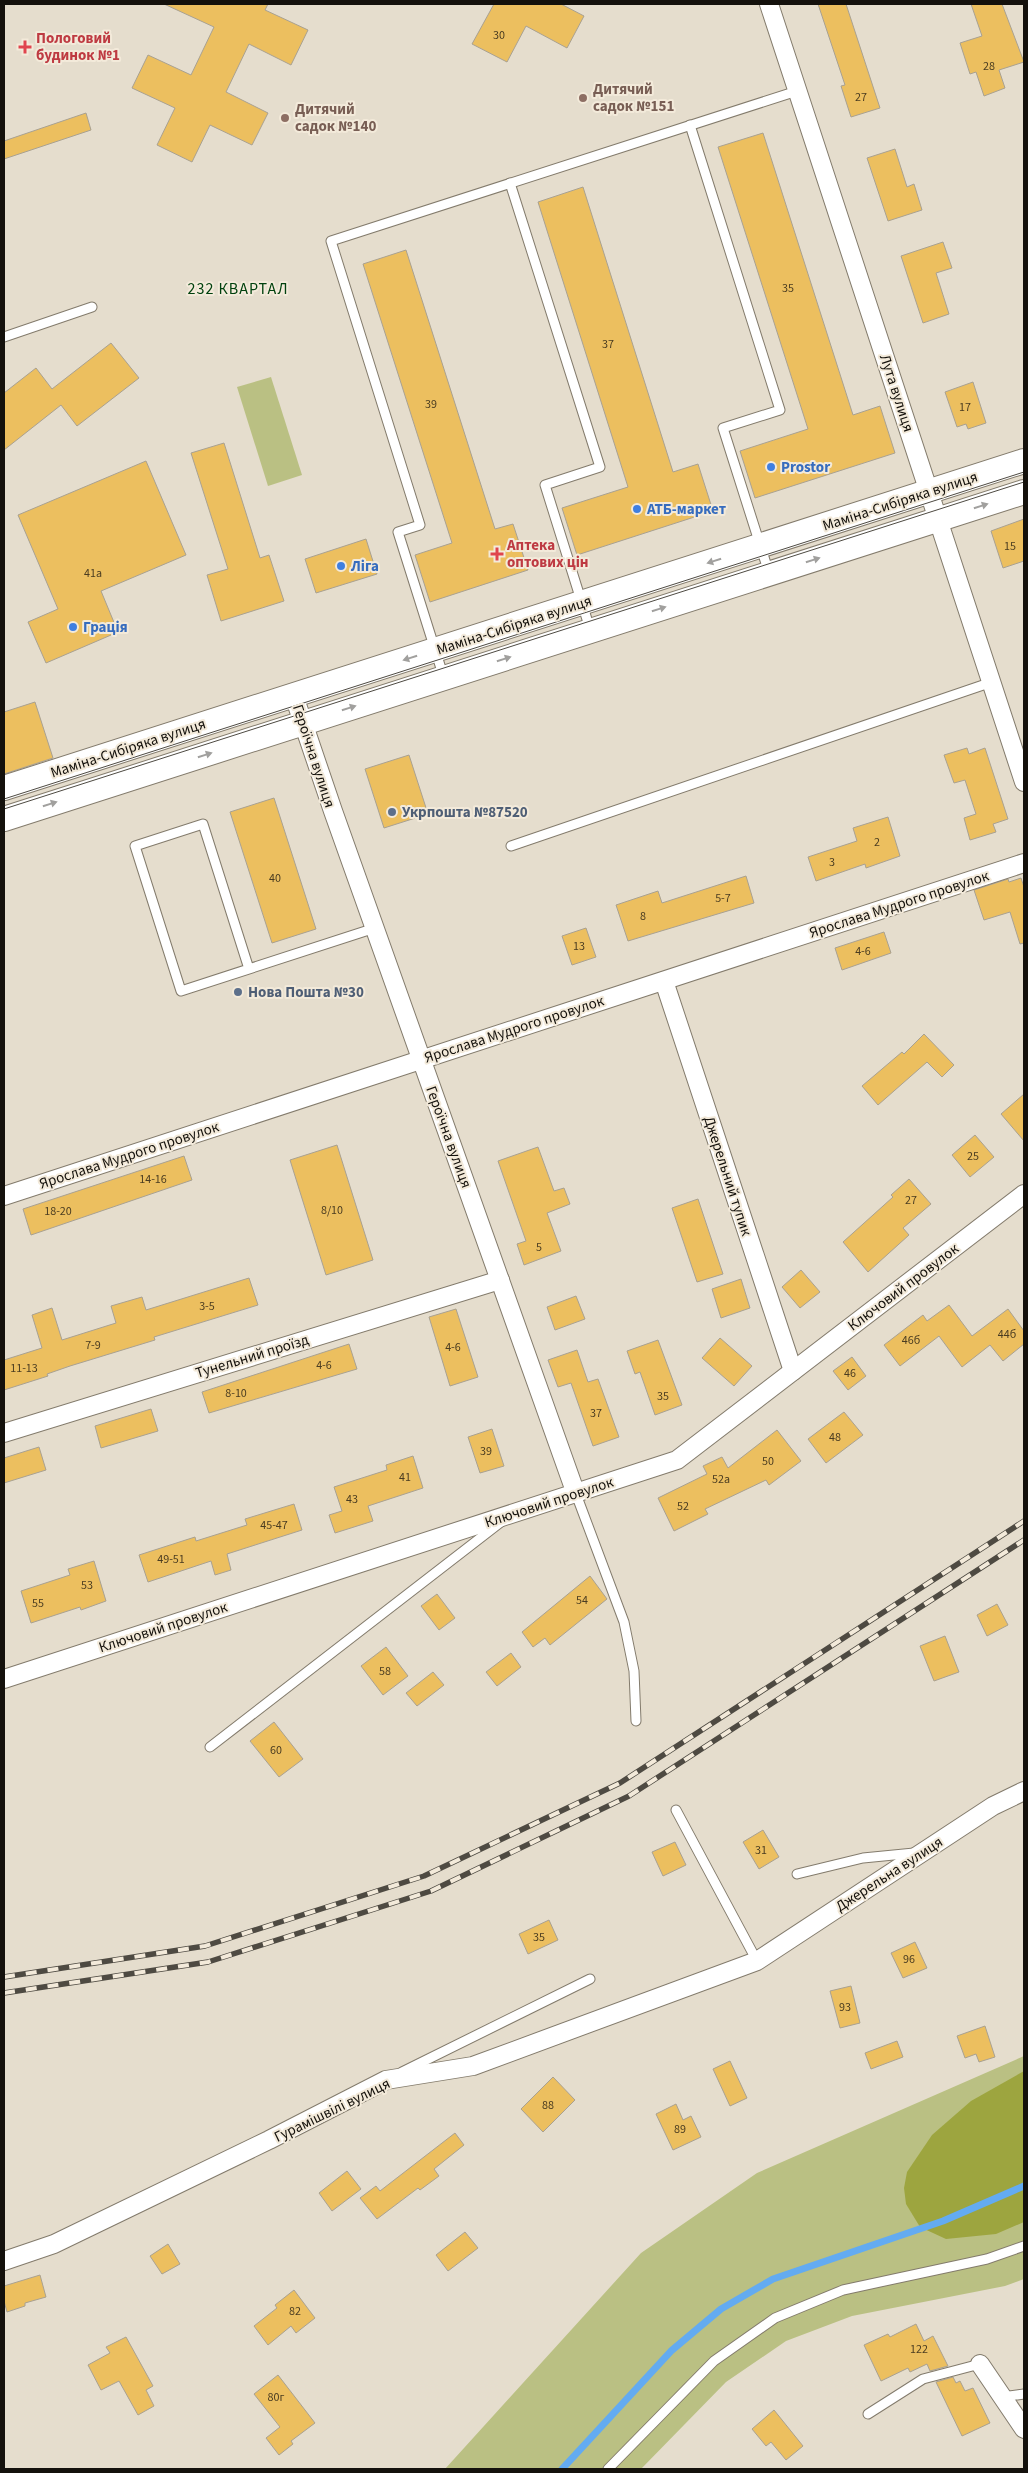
<svg xmlns="http://www.w3.org/2000/svg" width="1028" height="2473" font-family="'Source Sans 3',sans-serif">
  <rect width="100%" height="100%" fill="#e5ddcd"/>
  <g fill="#bac083">
    <polygon points="271,377 302,475 268,486 237,387"/>
    <polygon points="1024,2056 1024,2279 1005,2286 852,2316 786,2341 726,2382 641,2469 445,2469 641,2253 757,2173"/>
  </g>
  <polygon fill="#9da53f" points="1024,2071 1024,2222 996,2234 946,2239 920,2227 906,2204 904,2188 907,2172 932,2135 971,2101"/>
  <g fill="none" stroke-linecap="round" stroke-linejoin="round">
    <polyline stroke="#63abf1" stroke-width="7" points="562,2469 671,2351 721,2309 773,2279 943,2221 1024,2186"/>
  </g>
  <g fill="#ecbf5f" stroke="#a9a191">
    <polygon points="164,4 268,4 265,10 308,30 291,65 249,44 226,92 268,113 252,145 210,125 192,162 157,145 175,108 132,88 148,55 191,75 214,27"/>
    <polygon points="494,4 561,4 584,16 567,48 526,26 507,62 472,44"/>
    <polygon points="818,4 846,4 880,108 851,117 841,86 845,85"/>
    <polygon points="971,4 1002,4 1024,62 999,70 1005,88 984,96 976,72 970,74 960,43 982,36"/>
    <polygon points="86,113 91,130 4,159 4,141"/>
    <polygon points="763,133 853,415 880,406 895,453 755,498 740,451 808,429 718,147"/>
    <polygon points="895,149 907,187 914,184 922,210 888,221 867,158"/>
    <polygon points="583,187 673,472 698,464 713,511 577,555 562,508 628,487 538,202"/>
    <polygon points="943,242 952,268 936,273 949,314 923,323 901,256"/>
    <polygon points="406,250 495,529 513,524 528,570 430,602 415,555 452,543 363,264"/>
    <polygon points="111,343 139,378 77,426 61,405 4,450 4,393 36,368 52,389"/>
    <polygon points="973,382 986,423 968,429 966,424 957,427 945,392"/>
    <polygon points="224,443 260,558 269,555 284,601 221,621 207,575 228,569 191,453"/>
    <polygon points="146,461 186,555 101,591 118,632 46,663 28,622 58,609 18,515"/>
    <polygon points="1024,519 1024,561 1003,568 991,531"/>
    <polygon points="366,539 377,574 316,593 305,559"/>
    <polygon points="35,702 53,758 4,774 4,712"/>
    <polygon points="967,748 969,754 985,748 1008,819 993,824 996,832 970,840 964,818 976,814 965,780 954,783 944,755"/>
    <polygon points="409,755 428,814 384,828 365,769"/>
    <polygon points="274,798 316,929 272,943 230,812"/>
    <polygon points="888,817 900,856 866,868 865,864 816,881 808,857 857,841 853,828"/>
    <polygon points="746,876 754,903 628,941 616,905 658,891 662,903"/>
    <polygon points="1021,878 1024,887 1024,943 1020,944 1010,912 984,920 974,890 1008,879 1009,882"/>
    <polygon points="586,928 596,957 572,965 562,936"/>
    <polygon points="884,932 891,953 842,970 835,948"/>
    <polygon points="924,1034 954,1065 942,1077 927,1062 878,1105 862,1086 902,1052 904,1054"/>
    <polygon points="1024,1094 1024,1141 1001,1114"/>
    <polygon points="975,1135 994,1157 970,1177 952,1155"/>
    <polygon points="337,1145 373,1260 326,1275 290,1160"/>
    <polygon points="538,1147 554,1191 564,1188 570,1204 547,1213 561,1251 524,1265 517,1244 526,1241 498,1161"/>
    <polygon points="184,1156 192,1180 31,1235 23,1209"/>
    <polygon points="909,1179 931,1204 903,1228 909,1235 868,1272 843,1242 893,1197 891,1195"/>
    <polygon points="698,1199 723,1274 697,1282 672,1208"/>
    <polygon points="801,1270 820,1292 800,1308 782,1287"/>
    <polygon points="249,1278 258,1305 154,1337 155,1340 70,1366 47,1374 48,1376 4,1390 4,1360 42,1348 32,1315 52,1308 62,1340 116,1323 111,1306 142,1297 146,1310"/>
    <polygon points="741,1279 750,1308 721,1318 712,1289"/>
    <polygon points="576,1296 585,1319 555,1330 547,1307"/>
    <polygon points="949,1305 972,1336 1008,1309 1024,1331 1024,1344 1003,1361 990,1345 962,1367 939,1336 900,1366 884,1345 923,1315 927,1321"/>
    <polygon points="456,1309 478,1377 450,1386 429,1317"/>
    <polygon points="720,1338 752,1366 734,1386 702,1358"/>
    <polygon points="658,1340 682,1405 655,1415 640,1372 635,1374 627,1351"/>
    <polygon points="349,1344 357,1369 209,1413 202,1392"/>
    <polygon points="577,1350 588,1382 598,1379 619,1437 593,1446 571,1383 558,1387 548,1360"/>
    <polygon points="852,1357 866,1376 848,1390 833,1371"/>
    <polygon points="151,1409 158,1431 101,1448 95,1426"/>
    <polygon points="844,1412 863,1435 826,1463 808,1439"/>
    <polygon points="492,1429 504,1466 480,1473 468,1437"/>
    <polygon points="777,1430 801,1461 769,1485 766,1480 705,1509 708,1514 674,1531 658,1498 707,1474 703,1466 722,1457 728,1468"/>
    <polygon points="39,1447 46,1470 4,1483 4,1458"/>
    <polygon points="413,1456 423,1488 368,1506 373,1521 335,1533 329,1515 342,1511 334,1487 387,1470 386,1465"/>
    <polygon points="294,1504 302,1530 227,1554 231,1570 215,1575 211,1561 148,1582 139,1555 195,1537 196,1541 247,1525 245,1519"/>
    <polygon points="94,1561 106,1601 81,1610 80,1607 31,1623 21,1591 70,1575 68,1569"/>
    <polygon points="590,1576 607,1599 550,1645 545,1638 533,1647 522,1632"/>
    <polygon points="437,1594 455,1618 439,1630 421,1606"/>
    <polygon points="997,1604 1008,1625 987,1636 977,1615"/>
    <polygon points="945,1636 959,1672 934,1681 920,1646"/>
    <polygon points="386,1647 408,1676 383,1695 361,1666"/>
    <polygon points="511,1653 521,1667 497,1686 486,1672"/>
    <polygon points="433,1672 444,1685 417,1706 406,1693"/>
    <polygon points="274,1722 303,1759 279,1777 250,1741"/>
    <polygon points="763,1830 779,1857 759,1869 743,1842"/>
    <polygon points="675,1842 686,1865 663,1876 652,1852"/>
    <polygon points="549,1920 558,1940 528,1954 519,1934"/>
    <polygon points="915,1942 927,1968 903,1978 891,1953"/>
    <polygon points="851,1986 860,2023 840,2028 830,1991"/>
    <polygon points="985,2026 995,2057 979,2062 976,2054 965,2058 957,2036"/>
    <polygon points="897,2041 903,2057 871,2069 865,2053"/>
    <polygon points="730,2061 747,2098 730,2106 713,2069"/>
    <polygon points="553,2077 575,2100 543,2132 521,2109"/>
    <polygon points="676,2104 683,2120 691,2116 701,2137 673,2150 656,2114"/>
    <polygon points="455,2133 464,2145 434,2169 439,2176 420,2190 418,2188 377,2219 360,2198 376,2186 380,2191"/>
    <polygon points="347,2171 361,2189 332,2211 319,2193"/>
    <polygon points="465,2232 478,2248 448,2271 436,2255"/>
    <polygon points="168,2244 180,2264 162,2274 150,2256"/>
    <polygon points="40,2275 46,2297 25,2303 25,2306 7,2312 4,2301 4,2286"/>
    <polygon points="294,2290 315,2318 296,2333 291,2326 268,2345 254,2326 277,2308 275,2305"/>
    <polygon points="916,2324 924,2341 933,2336 948,2366 930,2371 927,2364 910,2372 908,2368 881,2381 864,2345 888,2334 890,2337"/>
    <polygon points="126,2337 153,2386 146,2390 154,2406 138,2415 119,2381 101,2390 88,2365 110,2353 106,2347"/>
    <polygon points="278,2375 315,2423 291,2441 293,2444 279,2455 266,2438 280,2427 254,2394"/>
    <polygon points="953,2377 956,2383 960,2381 965,2391 973,2388 990,2423 962,2436 936,2382"/>
    <polygon points="774,2410 803,2446 786,2460 771,2442 766,2446 752,2429"/>
  </g>
  <g fill="none" stroke-linecap="round" stroke-linejoin="round">
    <g stroke="#837b6c" stroke-width="11">
      <g id="service">
        <polyline points="690,125 780,410 723,428 769,573"/>
        <polyline points="510,183 600,467 545,485 590,629"/>
        <polyline points="4,337 92,307"/>
        <polyline points="444,678 398,532 420,525 331,241 797,91"/>
        <polyline points="511,846 992,682"/>
        <polyline points="249,969 203,824 135,846 181,991 375,928"/>
        <polyline points="576,1494 624,1622 634,1671 636,1721"/>
        <polyline points="210,1747 501,1522"/>
        <polyline points="676,1810 757,1961"/>
        <polyline points="797,1874 863,1858 914,1853"/>
        <polyline points="402,2072 590,1979"/>
        <polyline points="1002,2397 1024,2394"/>
        <polyline points="868,2414 923,2379 980,2364"/>
        <polyline points="608,2469 714,2361 775,2318 843,2290 987,2259 1024,2246"/>
      </g>
    </g>
    <g stroke="#837b6c" stroke-width="20">
      <g id="minor">
        <polyline points="769,4 1024,782"/>
        <polyline points="294,696 333,811 576,1494"/>
        <polyline points="664,981 793,1371"/>
        <polyline points="4,1196 1024,863"/>
        <polyline points="4,1433 500,1280"/>
        <polyline points="4,1679 677,1460 1024,1194"/>
        <polyline points="4,2261 54,2244 269,2140 386,2080 473,2066 757,1961 993,1806 1024,1791"/>
        <polyline points="980,2364 1024,2429"/>
      </g>
    </g>
    <g stroke="#837b6c" stroke-width="26">
      <g id="secondary">
        <polyline points="4,788 1024,461"/>
        <polyline points="4,819 1024,492"/>
      </g>
    </g>
    <use href="#service" stroke="#fff" stroke-width="9"/>
    <use href="#minor" stroke="#fff" stroke-width="18"/>
    <use href="#secondary" stroke="#fff" stroke-width="24"/>
    <g stroke="#4e4a42" stroke-width="1">
      <polyline points="4,799 1024,472"/>
      <polyline points="4,809 1024,482"/>
    </g>
    <g stroke="#4e4a42" stroke-width="5.5">
      <g id="rail">
        <polyline points="4,1977 205,1946 424,1876 620,1783 1024,1521"/>
        <polyline points="4,1993 208,1962 431,1891 629,1796 1024,1540"/>
      </g>
    </g>
    <use href="#rail" stroke="#f3eada" stroke-width="4" stroke-dasharray="11" stroke-linecap="butt"/>
  </g>
  <defs><path id="oneway-solid" d="M-6-.8H1V-3.2L6.5 0L1 3.2V.8H-6Z" transform="scale(1.25)"/></defs>
  <g fill="#a1a09e">
    <use href="#oneway-solid" transform="translate(981 506) rotate(-18)"/>
    <use href="#oneway-solid" transform="translate(813 560) rotate(-18)"/>
    <use href="#oneway-solid" transform="translate(714 561) rotate(162)"/>
    <use href="#oneway-solid" transform="translate(659 609) rotate(-18)"/>
    <use href="#oneway-solid" transform="translate(410 658) rotate(162)"/>
    <use href="#oneway-solid" transform="translate(504 659) rotate(-18)"/>
    <use href="#oneway-solid" transform="translate(349 708) rotate(-18)"/>
    <use href="#oneway-solid" transform="translate(205 755) rotate(-18)"/>
    <use href="#oneway-solid" transform="translate(50 804) rotate(-18)"/>
  </g>
  <g fill="#e0444e" stroke="#f3eada" stroke-width="2">
    <path d="M22.5 39.5h5v5h5v5h-5v5h-5v-5h-5v-5h5z"/>
    <path d="M494.5 546.5h5v5h5v5h-5v5h-5v-5h-5v-5h5z"/>
  </g>
  <g fill="#8d6e63" stroke="#f3eada" stroke-width="2">
    <circle cx="583" cy="98" r="5"/>
    <circle cx="285" cy="118" r="5"/>
  </g>
  <g fill="#3f7fe0" stroke="#f3eada" stroke-width="2">
    <circle cx="771" cy="467" r="5"/>
    <circle cx="637" cy="509" r="5"/>
    <circle cx="341" cy="566" r="5"/>
    <circle cx="73" cy="627" r="5"/>
  </g>
  <g fill="#5c6f8a" stroke="#f3eada" stroke-width="2">
    <circle cx="392" cy="812" r="5"/>
    <circle cx="238" cy="992" r="5"/>
  </g>
  <g text-anchor="middle" stroke-width="4" stroke-linejoin="round" paint-order="stroke">
    <g font-size="12" fill="#4a3c21">
      <text x="499" y="39">30</text>
      <text x="989" y="70">28</text>
      <text x="861" y="101">27</text>
      <text x="788" y="292">35</text>
      <text x="608" y="348">37</text>
      <text x="431" y="408">39</text>
      <text x="965" y="411">17</text>
      <text x="1010" y="550">15</text>
      <text x="93" y="577">41а</text>
      <text x="877" y="846">2</text>
      <text x="832" y="866">3</text>
      <text x="275" y="882">40</text>
      <text x="723" y="902">5-7</text>
      <text x="643" y="920">8</text>
      <text x="579" y="950">13</text>
      <text x="863" y="955">4-6</text>
      <text x="973" y="1160">25</text>
      <text x="153" y="1183">14-16</text>
      <text x="911" y="1204">27</text>
      <text x="332" y="1214">8/10</text>
      <text x="58" y="1215">18-20</text>
      <text x="539" y="1251">5</text>
      <text x="207" y="1310">3-5</text>
      <text x="1007" y="1338">44б</text>
      <text x="911" y="1344">46б</text>
      <text x="93" y="1349">7-9</text>
      <text x="453" y="1351">4-6</text>
      <text x="324" y="1369">4-6</text>
      <text x="24" y="1372">11-13</text>
      <text x="850" y="1377">46</text>
      <text x="236" y="1397">8-10</text>
      <text x="663" y="1400">35</text>
      <text x="596" y="1417">37</text>
      <text x="835" y="1441">48</text>
      <text x="486" y="1455">39</text>
      <text x="768" y="1465">50</text>
      <text x="405" y="1481">41</text>
      <text x="721" y="1483">52а</text>
      <text x="352" y="1503">43</text>
      <text x="683" y="1510">52</text>
      <text x="274" y="1529">45-47</text>
      <text x="171" y="1563">49-51</text>
      <text x="87" y="1589">53</text>
      <text x="582" y="1604">54</text>
      <text x="38" y="1607">55</text>
      <text x="385" y="1675">58</text>
      <text x="276" y="1754">60</text>
      <text x="761" y="1854">31</text>
      <text x="539" y="1941">35</text>
      <text x="909" y="1963">96</text>
      <text x="845" y="2011">93</text>
      <text x="548" y="2109">88</text>
      <text x="680" y="2133">89</text>
      <text x="295" y="2315">82</text>
      <text x="919" y="2353">122</text>
      <text x="276" y="2401">80г</text>
    </g>
    <g font-size="15" font-weight="bold" fill="#be3a42" stroke="#f3eada" text-anchor="start">
      <text x="36" y="43">Пологовий<tspan x="36" dy="17">будинок №1</tspan></text>
      <text x="507" y="550">Аптека<tspan x="507" dy="17">оптових цін</tspan></text>
    </g>
    <g font-size="15" font-weight="bold" fill="#785e54" stroke="#f3eada" text-anchor="start">
      <text x="593" y="94">Дитячий<tspan x="593" dy="17">садок №151</tspan></text>
      <text x="295" y="114">Дитячий<tspan x="295" dy="17">садок №140</tspan></text>
    </g>
    <g font-size="15" fill="#14110c" stroke="#f3eada">
      <text transform="translate(897 393) rotate(72)" y="5">Лута вулиця</text>
      <text transform="translate(900 501) rotate(-18)" y="5">Маміна-Сибіряка вулиця</text>
      <text transform="translate(514 625) rotate(-18)" y="5">Маміна-Сибіряка вулиця</text>
      <text transform="translate(128 748) rotate(-18)" y="5">Маміна-Сибіряка вулиця</text>
      <text transform="translate(314 756) rotate(72)" y="5">Героїчна вулиця</text>
      <text transform="translate(899 904) rotate(-18)" y="5">Ярослава Мудрого провулок</text>
      <text transform="translate(514 1029) rotate(-18)" y="5">Ярослава Мудрого провулок</text>
      <text transform="translate(449 1137) rotate(70)" y="5">Героїчна вулиця</text>
      <text transform="translate(129 1155) rotate(-18)" y="5">Ярослава Мудрого провулок</text>
      <text transform="translate(728 1176) rotate(72)" y="5">Джерельний тупик</text>
      <text transform="translate(903 1287) rotate(-37)" y="5">Ключовий провулок</text>
      <text transform="translate(252 1356) rotate(-17)" y="5">Тунельний проїзд</text>
      <text transform="translate(549 1502) rotate(-18)" y="5">Ключовий провулок</text>
      <text transform="translate(163 1627) rotate(-18)" y="5">Ключовий провулок</text>
      <text transform="translate(889 1874) rotate(-33)" y="5">Джерельна вулиця</text>
      <text transform="translate(332 2110) rotate(-26)" y="5">Гурамішвілі вулиця</text>
    </g>
    <g font-size="15" font-weight="bold" fill="#366cbe" stroke="#f3eada" text-anchor="start">
      <text x="781" y="472">Prostor</text>
      <text x="647" y="514">АТБ-маркет</text>
      <text x="351" y="571">Ліга</text>
      <text x="83" y="632">Грація</text>
    </g>
    <g font-size="15" font-weight="bold" fill="#4e5e75" stroke="#f3eada" text-anchor="start">
      <text x="402" y="817">Укрпошта №87520</text>
      <text x="248" y="997">Нова Пошта №30</text>
    </g>
    <g font-size="16" letter-spacing="1" fill="#00410e" stroke="#f3eada">
      <text x="238" y="294">232 КВАРТАЛ</text>
    </g>
  </g>
  <rect width="1028" height="2473" fill="none" stroke="#14110c" stroke-width="10"/>
</svg>
